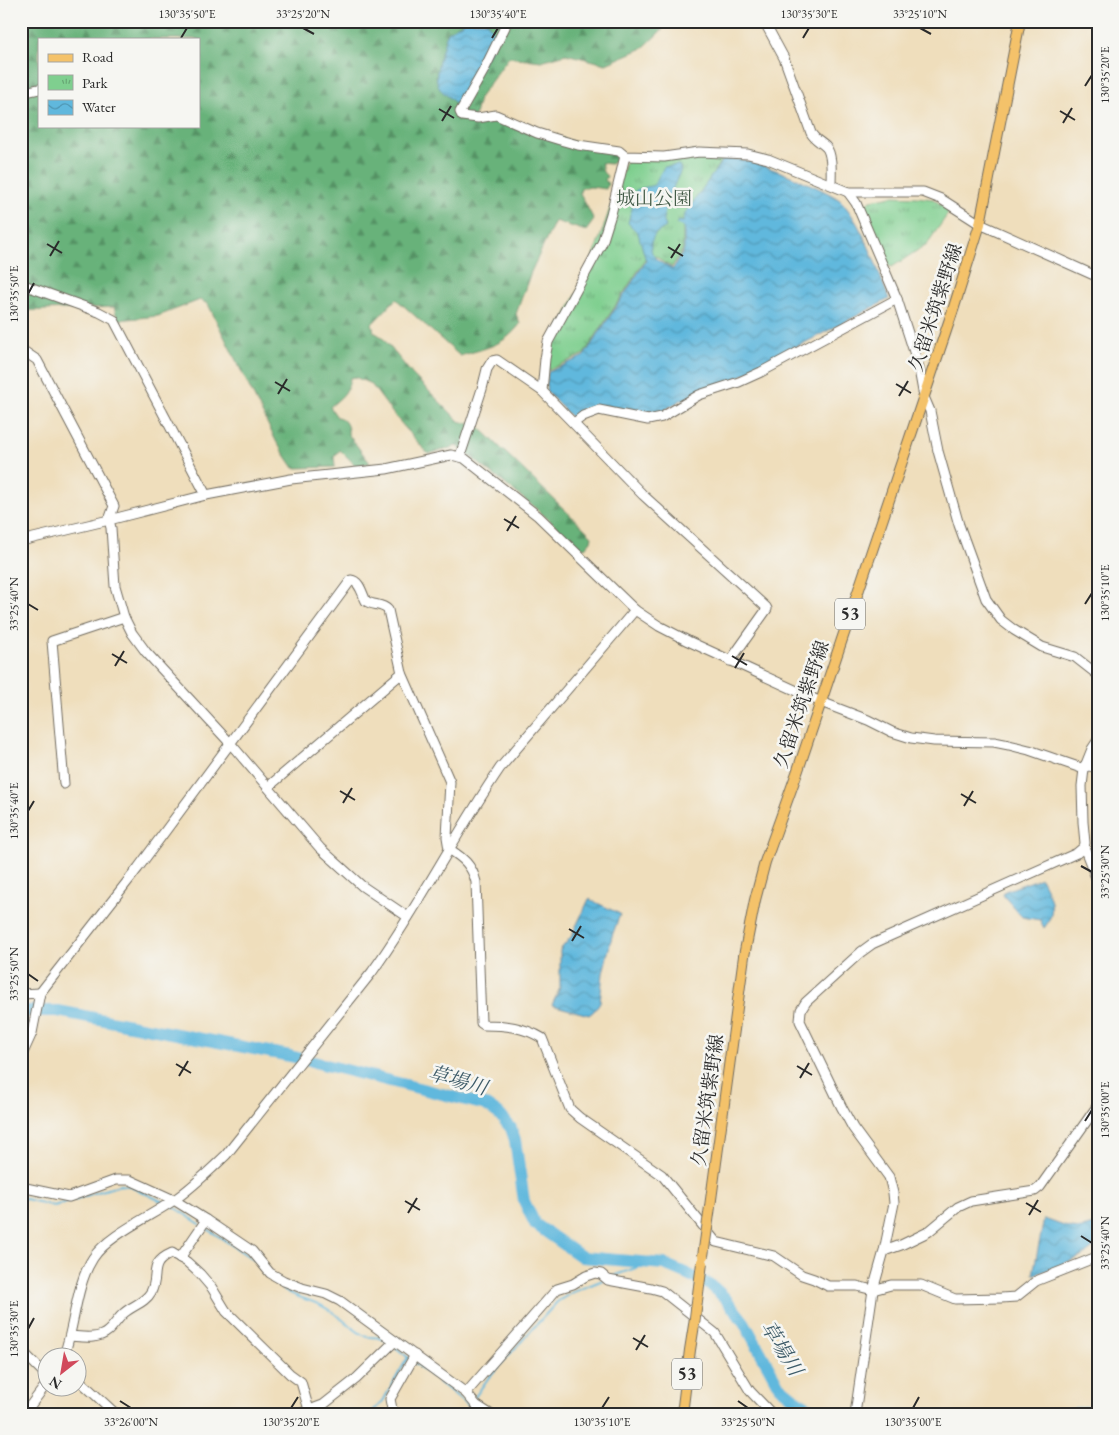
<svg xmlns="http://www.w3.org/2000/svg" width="1119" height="1435" font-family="'EB Garamond','Noto Serif JP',serif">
  <defs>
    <pattern id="forest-firs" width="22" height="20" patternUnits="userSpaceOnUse" patternTransform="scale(1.25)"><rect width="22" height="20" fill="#67b27a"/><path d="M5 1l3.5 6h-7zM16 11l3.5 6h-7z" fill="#559164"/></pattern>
    <pattern id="park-tufts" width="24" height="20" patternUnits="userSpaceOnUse" patternTransform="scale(1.25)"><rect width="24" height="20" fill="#7fcf8f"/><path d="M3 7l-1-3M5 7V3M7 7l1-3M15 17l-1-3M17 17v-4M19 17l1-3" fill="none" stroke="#68a875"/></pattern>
    <pattern id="water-waves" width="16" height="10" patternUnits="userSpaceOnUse" patternTransform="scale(1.25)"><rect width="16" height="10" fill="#60b8dd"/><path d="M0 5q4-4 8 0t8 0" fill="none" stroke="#4f96b3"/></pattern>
  </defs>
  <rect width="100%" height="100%" fill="#f6f6f2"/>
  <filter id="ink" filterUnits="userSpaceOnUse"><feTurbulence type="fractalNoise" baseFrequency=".02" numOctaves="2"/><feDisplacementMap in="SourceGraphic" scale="10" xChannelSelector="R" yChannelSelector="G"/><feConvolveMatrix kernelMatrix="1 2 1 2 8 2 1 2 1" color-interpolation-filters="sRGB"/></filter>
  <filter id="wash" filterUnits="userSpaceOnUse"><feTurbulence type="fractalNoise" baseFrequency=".0096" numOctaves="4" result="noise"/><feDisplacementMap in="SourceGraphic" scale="20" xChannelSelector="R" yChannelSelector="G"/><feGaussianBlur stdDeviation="1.12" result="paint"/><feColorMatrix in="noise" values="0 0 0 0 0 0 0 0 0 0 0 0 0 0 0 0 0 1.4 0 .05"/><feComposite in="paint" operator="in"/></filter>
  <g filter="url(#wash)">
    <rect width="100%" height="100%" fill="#efdebc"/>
    <path fill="url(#forest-firs)" stroke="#496e52" fill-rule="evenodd" d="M21 21H466L449 31 446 36 436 77 439 87 457 104 488 22 485 21H677L669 23 643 48 606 64 566 54 541 61 509 57 479 98 474 119 495 118 618 155V158L611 164 601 163 603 172 607 176 605 180 608 184 606 189 591 187 581 188 580 193 594 220 586 231 555 221 531 272 516 314 520 324C504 346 485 348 460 356L396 299 372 324 374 332 382 337 412 374 459 421 478 426 592 536 591 541 585 548 579 546 534 507 457 446 428 454 394 415 371 384 355 377 350 378C348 394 341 397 330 407L337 417C345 418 349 427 348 434L370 463 356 466 340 450 334 457 335 467 294 468 277 443 208 304 200 300 158 316 118 320 114 307 21 311ZM39 39H199V126H39Z"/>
    <g fill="url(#park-tufts)" stroke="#557d5d">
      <polygon points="695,156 723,156 714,173 686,212 683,221 683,249 672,267 664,263 656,256 645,260 584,354 546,371 549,347 588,272 627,159"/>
      <polygon points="892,196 917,197 933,199 950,211 927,244 892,267 888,265 863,206 871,200"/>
    </g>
    <g fill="url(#water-waves)" stroke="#467284">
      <path d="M466 21 487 22 497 37 458 109C455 100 446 96 440 89 431 78 443 49 446 36L449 31Z"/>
      <path d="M724 158C733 159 742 159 751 162 766 165 833 192 842 202 865 229 876 266 889 299L733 380 681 400 660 413 642 415 607 406 584 409 573 419 546 391 548 372 584 356 646 261 638 233 628 223 636 190 654 185 664 167 679 165 681 170 668 199 663 219 666 227 655 234C644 253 657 262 673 269L684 250V227L676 224 678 221 683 222 685 214Z"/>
      <path d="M1041 878C1050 895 1058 911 1044 928L1040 920 1022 917 1003 895 1005 891Z"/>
      <polygon points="589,899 620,914 612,936 603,973 600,1002 594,1011 589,1015 552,1005 560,988 560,950 571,937"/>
      <path d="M1044 1219C1055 1222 1072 1231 1082 1228 1088 1227 1092 1225 1098 1224V1244L1083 1256 1037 1274H1033Z"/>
    </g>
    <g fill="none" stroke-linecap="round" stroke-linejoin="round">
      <g stroke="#60b8dd" stroke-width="2">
        <polyline points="21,1198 54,1206 120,1185 130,1186 165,1203"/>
        <polyline points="172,1206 200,1224"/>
        <polyline points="206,1228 254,1260"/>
        <polyline points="610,1277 650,1263"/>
        <path d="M272 1279C292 1301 309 1296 329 1310 341 1317 351 1328 363 1335 372 1340 377 1334 388 1342"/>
        <polyline points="394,1346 410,1359"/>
        <polyline points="414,1362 479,1414"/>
        <polyline points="475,1397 489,1377 557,1302 571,1293 603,1280"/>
        <polyline points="370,1414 383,1401 408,1357"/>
      </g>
      <g stroke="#60b8dd" stroke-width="12">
        <polyline points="21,1011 58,1011 290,1056 486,1105 499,1114 511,1128 515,1140 524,1201 535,1224 582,1257 664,1264 685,1273 712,1286 725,1298 744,1322 779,1386 799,1402 822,1414"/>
        <polyline points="1068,1414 1098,1411"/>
      </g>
    </g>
  </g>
  <g filter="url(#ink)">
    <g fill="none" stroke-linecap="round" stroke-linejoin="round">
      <g stroke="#706a5e" stroke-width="11">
        <g id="minor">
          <path d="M764 21 784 58 811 133C815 140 821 142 826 147 833 155 831 174 831 184"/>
          <polyline points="505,27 484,70 460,112 462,116 478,118 496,115 537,133 560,140 578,145 619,151 625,156 664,157 699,152 748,154 768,159 848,192 923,192 941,199 980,224 1098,277"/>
          <polyline points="21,89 25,92 39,89"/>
          <polyline points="848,192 856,203 897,299 918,364 924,397 930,411 938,451 959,525 986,599 1001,620 1014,630 1042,647 1075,657 1098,675"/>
          <polyline points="21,284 99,312 114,320 206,495"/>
          <polyline points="21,352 25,352 37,360 114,506 109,520 111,528 115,586 124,617 132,633 146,652 230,743 320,848 362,886 408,917"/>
          <polyline points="542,391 545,359 548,342 602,243 611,214 625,156"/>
          <polyline points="574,423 583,416 599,410 648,420 662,417 699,395 739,382 761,372 897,299"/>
          <polyline points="460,456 482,389 487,369 492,361 497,360 542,391 643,495 766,607 767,609 730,661"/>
          <polyline points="21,541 109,520 206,495 291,479 386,469 451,455 464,458 538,516 635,610 659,626 688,641 821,702 868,720 892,732 911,738 934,741 994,742 1009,745 1029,750 1084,769"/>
          <polyline points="1085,765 1098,768"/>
          <polyline points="64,784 52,641 124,617"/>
          <polyline points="268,787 402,673"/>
          <polyline points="1084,847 1098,883"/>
          <polyline points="21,994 40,993"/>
          <path d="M21 1057 32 1033 40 993 138 868 337 599 351 580C360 581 362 594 366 601 373 606 382 603 388 610L402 673 450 782 447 837 449 849C463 858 472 865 476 882L481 1023 484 1025C505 1025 524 1027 542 1038L570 1109 580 1118 662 1175 716 1242 774 1256 802 1275 814 1279 828 1286H857L873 1290 891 1285H921L955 1299 1001 1298 1016 1297 1036 1281 1094 1258H1098"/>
          <polyline points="21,1187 69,1197 116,1180 130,1180 174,1200 206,1220 252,1251 270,1273 284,1281 302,1288 326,1294 340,1301 466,1393 476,1405 490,1414"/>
          <polyline points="884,1251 901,1245 928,1232 958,1207 971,1201 1035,1191 1040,1187 1098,1105"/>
          <polyline points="180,1258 206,1220"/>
          <path d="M71 1336C83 1337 98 1340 108 1331 114 1326 118 1318 124 1313 133 1305 145 1303 151 1292 160 1275 147 1264 172 1253L187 1262 200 1274 212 1288 226 1311 290 1374 301 1382 309 1410"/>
          <polyline points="21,1350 48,1377"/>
          <path d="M63 1358C75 1327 75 1286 93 1258 108 1235 150 1217 174 1200 193 1187 209 1171 226 1155L372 972C419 907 455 834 500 768L635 610"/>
          <polyline points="78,1379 116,1414"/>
          <polyline points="466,1393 557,1289 573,1284 586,1276 595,1273 601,1274 608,1280 651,1288 662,1291 715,1333 750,1391 772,1414"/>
          <polyline points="24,1414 48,1382"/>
          <polyline points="299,1414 323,1405 356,1379 395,1341"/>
          <polyline points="393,1414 390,1399 415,1355"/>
          <polyline points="855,1414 873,1290 884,1251 894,1203 893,1193 889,1177 853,1128 841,1106 800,1021 801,1010 806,1002 861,952 872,944 1077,853 1084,847 1085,843 1083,822 1082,786 1084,769 1092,749 1098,740"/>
        </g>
      </g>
      <g stroke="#706a5e" stroke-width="12">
        <g id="major">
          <polyline points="709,1214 744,956 755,900 765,862 798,770 954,307 980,224 1020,21"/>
          <polyline points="682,1414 690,1350 694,1325"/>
        </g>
      </g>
      <use href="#minor" stroke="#fff" stroke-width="9"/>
      <use href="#major" stroke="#f4c26a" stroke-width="10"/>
      <g stroke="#706a5e" stroke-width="12" stroke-linecap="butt">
        <g id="major-bridge">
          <polyline points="703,1256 709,1214"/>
          <polyline points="694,1325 702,1263"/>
        </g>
      </g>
      <use href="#major-bridge" stroke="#f4c26a" stroke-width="10"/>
    </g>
  </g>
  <path fill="none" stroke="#2b2b2b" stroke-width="2" d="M303 28 314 34M920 28 931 34M181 38 187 28M492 38 498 28M803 38 809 28M1085 86 1092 75M439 109 454 118M1060 111 1075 120M442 121 451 106M1063 123 1072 108M47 244 62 253M668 247 683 256M50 256 59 241M671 258 680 244M28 294 34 283M275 382 290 391M896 384 911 393M278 394 287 379M899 396 908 381M504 519 519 528M507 531 516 516M28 604 38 610M1085 604 1092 593M112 654 127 663M732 656 747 665M115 666 124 651M735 668 744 653M340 791 355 800M961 794 976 803M343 803 352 788M964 806 973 791M28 811 34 801M1081 866 1092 872M569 929 584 938M572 941 581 926M28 974 38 981M176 1064 191 1073M797 1066 812 1075M179 1076 188 1061M800 1078 809 1063M1085 1121 1092 1110M405 1201 420 1210M1026 1203 1041 1212M408 1213 417 1198M1029 1215 1038 1200M1081 1236 1092 1243M28 1329 34 1318M633 1338 648 1347M636 1350 645 1335M120 1401 131 1408M738 1401 748 1408M291 1408 298 1397M602 1408 609 1397M913 1408 919 1397"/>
  <g text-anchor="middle" stroke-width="5" stroke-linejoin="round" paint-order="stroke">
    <g fill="#f6f6f2" stroke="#686867" stroke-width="1">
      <rect x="835" y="598.5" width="30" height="31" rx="4"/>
      <rect x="672" y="1358.5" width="30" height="31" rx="4"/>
    </g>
    <g font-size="18" font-weight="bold" fill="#2b2b2b">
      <text x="850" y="620">53</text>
      <text x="687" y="1380">53</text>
    </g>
    <g font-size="19" fill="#445c49" stroke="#f6f6f2">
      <text x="654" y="205">城山公園</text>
    </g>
    <g font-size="19" fill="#2b2b2b" stroke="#f6f6f2">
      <text transform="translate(935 307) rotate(-72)" y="7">久留米筑紫野線</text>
      <text transform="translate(801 704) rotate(-71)" y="7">久留米筑紫野線</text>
      <text transform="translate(707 1100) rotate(-82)" y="7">久留米筑紫野線</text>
    </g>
    <g font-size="20" font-style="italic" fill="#3e5c69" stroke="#f6f6f2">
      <text transform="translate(458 1080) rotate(16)" y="7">草場川</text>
      <text transform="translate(782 1348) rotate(58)" y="7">草場川</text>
    </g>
  </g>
  <rect width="1119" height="1435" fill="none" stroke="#f6f6f2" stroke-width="55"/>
  <rect x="38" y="38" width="162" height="90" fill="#f6f6f2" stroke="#a5a5a2"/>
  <rect x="48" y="54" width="25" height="8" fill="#f4c26a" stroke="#a5a5a2"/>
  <text x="82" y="62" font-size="15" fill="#2b2b2b">Road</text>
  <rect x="48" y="75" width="25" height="15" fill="url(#park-tufts)" stroke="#a5a5a2"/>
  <text x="82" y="88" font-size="15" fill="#2b2b2b">Park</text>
  <rect x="48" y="100" width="25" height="15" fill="url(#water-waves)" stroke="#a5a5a2"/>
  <text x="82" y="112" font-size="15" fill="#2b2b2b">Water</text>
  <g transform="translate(62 1372) rotate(211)"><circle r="24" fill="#f6f6f2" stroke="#a5a5a2"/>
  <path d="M0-4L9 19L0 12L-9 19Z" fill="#d1495b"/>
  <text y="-8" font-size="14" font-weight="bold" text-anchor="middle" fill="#2b2b2b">N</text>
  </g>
  <rect x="28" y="28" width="1064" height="1380" fill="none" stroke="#2b2b2b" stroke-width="2"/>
  <g font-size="12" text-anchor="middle" fill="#2b2b2b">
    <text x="187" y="18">130°35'50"E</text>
    <text x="303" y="18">33°25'20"N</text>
    <text x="498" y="18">130°35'40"E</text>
    <text x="809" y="18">130°35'30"E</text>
    <text x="920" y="18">33°25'10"N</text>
    <text transform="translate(1105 75) rotate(-90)" y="4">130°35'20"E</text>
    <text transform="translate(14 294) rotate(-90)" y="4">130°35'50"E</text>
    <text transform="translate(1105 593) rotate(-90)" y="4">130°35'10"E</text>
    <text transform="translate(14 604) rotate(-90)" y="4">33°25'40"N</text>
    <text transform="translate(14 811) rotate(-90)" y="4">130°35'40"E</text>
    <text transform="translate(1105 872) rotate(-90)" y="4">33°25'30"N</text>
    <text transform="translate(14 974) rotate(-90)" y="4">33°25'50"N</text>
    <text transform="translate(1105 1110) rotate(-90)" y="4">130°35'00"E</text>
    <text transform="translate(1105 1243) rotate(-90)" y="4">33°25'40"N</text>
    <text transform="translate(14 1329) rotate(-90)" y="4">130°35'30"E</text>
    <text x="131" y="1426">33°26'00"N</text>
    <text x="291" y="1426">130°35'20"E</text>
    <text x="602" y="1426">130°35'10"E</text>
    <text x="748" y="1426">33°25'50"N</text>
    <text x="913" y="1426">130°35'00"E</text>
  </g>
</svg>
